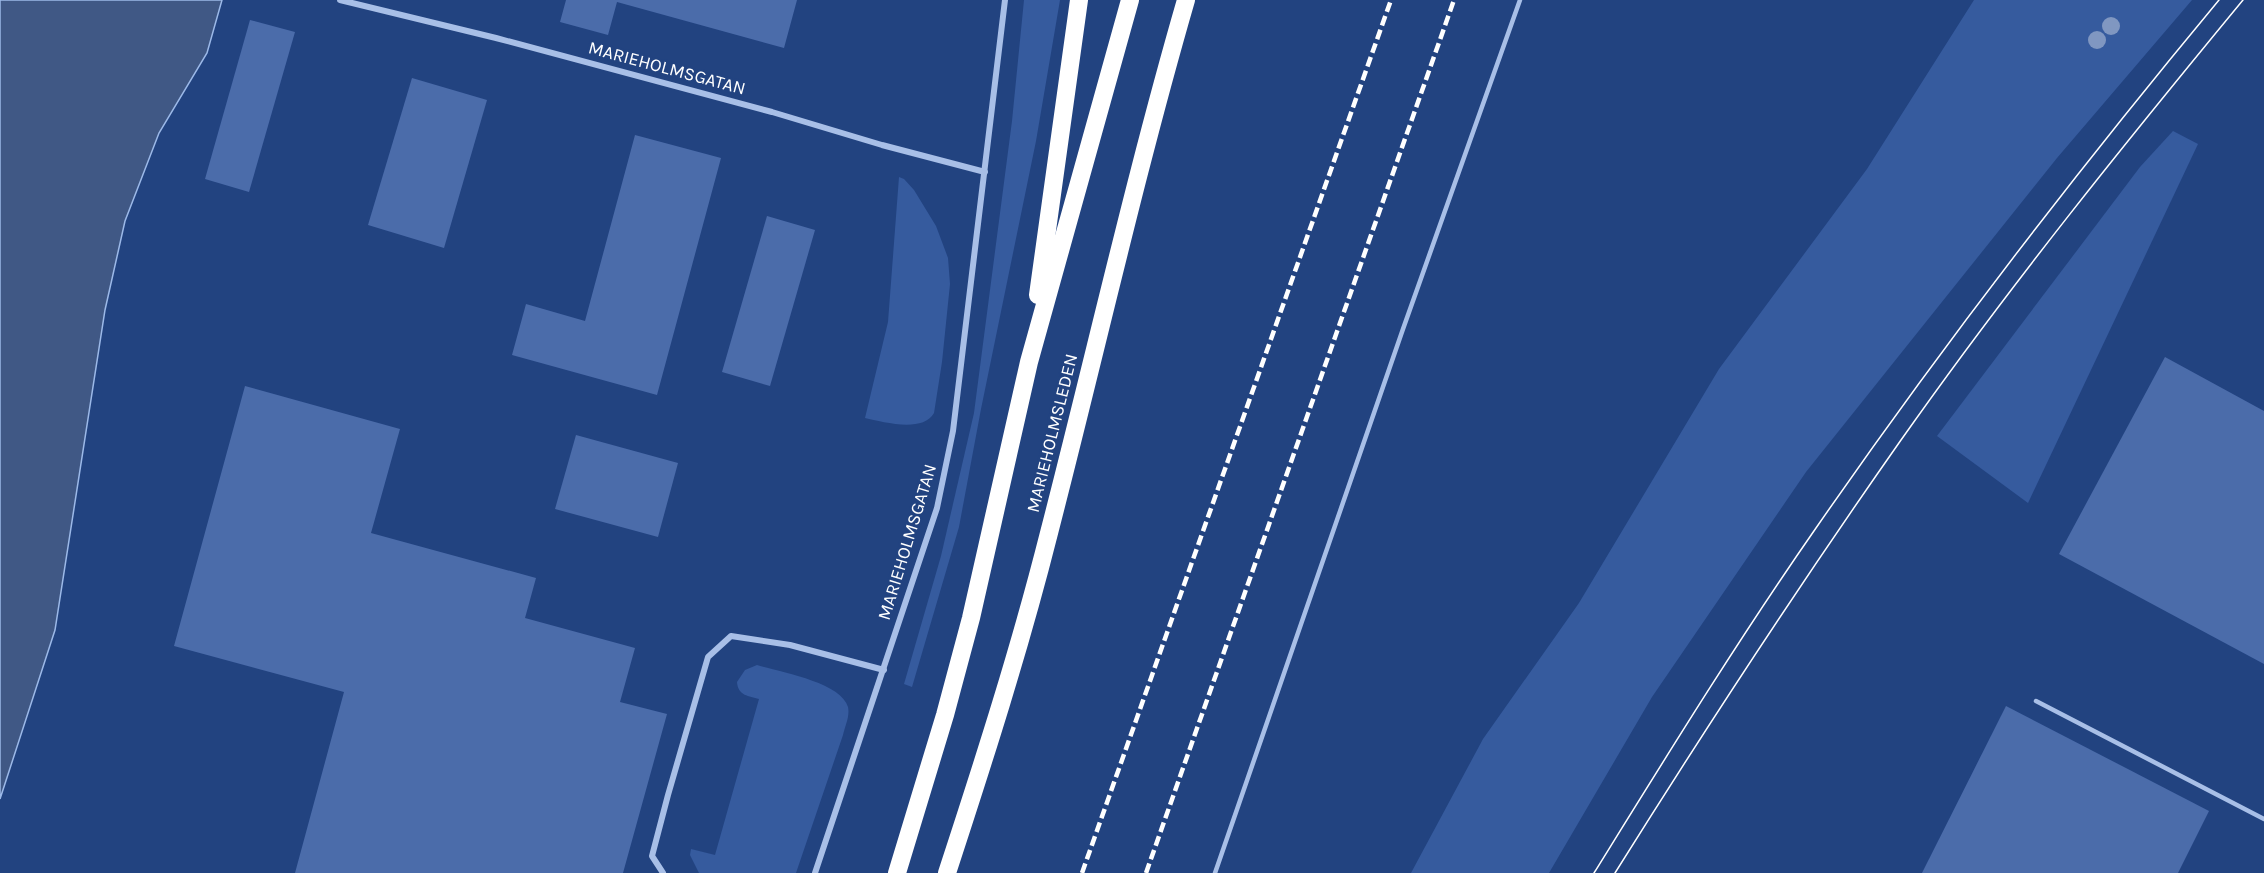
<svg xmlns="http://www.w3.org/2000/svg" width="2264" height="873" font-family="Karla,sans-serif">
  <rect width="100%" height="100%" fill="#224380"/>
  <g fill="#365b9e">
    <polygon points="1024,0 1060,0 1036,141 981,409 959,527 912,687 904,684 941,556 974,413 1012,121"/>
    <polygon points="1974,0 2192,0 2057,158 1806,472 1652,697 1549,873 1411,873 1483,739 1579,603 1719,369 1867,169"/>
    <polygon points="2173,131 2198,144 2028,503 1937,436 2140,167"/>
    <path d="M899 177 904 179 914 190 936 226 948 258 950 284 942 362 934 413C923 433 883 422 865 418L888 322Z"/>
    <path d="M757 665C780 672 841 682 848 707 850 716 845 726 843 735L796 873H699L690 855 691 849 715 855 759 699C749 696 738 696 737 682L745 670Z"/>
  </g>
  <polygon fill="#405885" stroke="#9cb9e8" stroke-width="1.5" points="0,0 222,0 207,53 159,133 125,221 105,310 55,630 0,799"/>
  <g fill="#4b6caa">
    <polygon points="566,0 797,0 784,48 617,2 608,35 560,22"/>
    <polygon points="250,20 295,32 249,192 205,179"/>
    <polygon points="412,78 487,100 444,248 368,225"/>
    <polygon points="635,135 721,158 657,395 512,355 526,304 585,321"/>
    <polygon points="767,216 815,230 770,386 722,372"/>
    <polygon points="2165,357 2264,411 2264,664 2059,554"/>
    <polygon points="245,386 400,429 371,533 536,578 525,618 635,648 620,702 667,714 623,873 295,873 344,692 174,646"/>
    <polygon points="576,435 678,463 658,537 555,509"/>
    <polygon points="2006,706 2209,811 2178,873 1922,873"/>
  </g>
  <g fill="none" stroke-linecap="round" stroke-linejoin="round">
    <g stroke="#a8bfe7" stroke-width="4.5">
      <polyline points="2036,701 2264,819"/>
      <polyline points="1215,873 1403,329 1520,0"/>
    </g>
    <g stroke="#a8bfe7" stroke-width="6">
      <polyline points="340,0 496,38 772,112 882,145 985,172"/>
      <polyline points="663,873 652,856 668,795 708,657 731,636 790,645 884,670"/>
      <polyline points="815,873 937,508 953,431 1005,0"/>
    </g>
    <g stroke="#fff" stroke-width="18">
      <polyline points="1038,295 1079,0"/>
      <polyline points="897,873 945,715 971,618 1029,362 1130,0"/>
      <path d="M947 873C984 760 1020 648 1049 533 1095 355 1135 176 1186 0"/>
    </g>
    <g stroke="#fff" stroke-width="1.5">
      <path d="M1594 873C1666 757 1738 640 1816 528 1942 346 2077 171 2219 0"/>
      <path d="M1615 873C1707 726 1802 581 1901 440 2008 288 2125 143 2243 0"/>
    </g>
    <g stroke="#fff" stroke-width="4.5" stroke-dasharray="10 4.5" stroke-linecap="butt">
      <polyline points="1082,873 1391,0"/>
      <polyline points="1146,873 1454,0"/>
    </g>
  </g>
  <g fill="#8097c1">
    <circle cx="2111" cy="26" r="9"/>
    <circle cx="2097" cy="40" r="9"/>
  </g>
  <g text-anchor="middle" stroke-width="5" stroke-linejoin="round" paint-order="stroke">
    <g font-size="18" fill="#fff" stroke="#224380">
      <text transform="translate(667 68) rotate(15)" y="6">MARIEHOLMSGATAN</text>
      <text transform="translate(1052 433) rotate(-76)" y="6">MARIEHOLMSLEDEN</text>
      <text transform="translate(907 542) rotate(-73)" y="6">MARIEHOLMSGATAN</text>
    </g>
  </g>
</svg>
